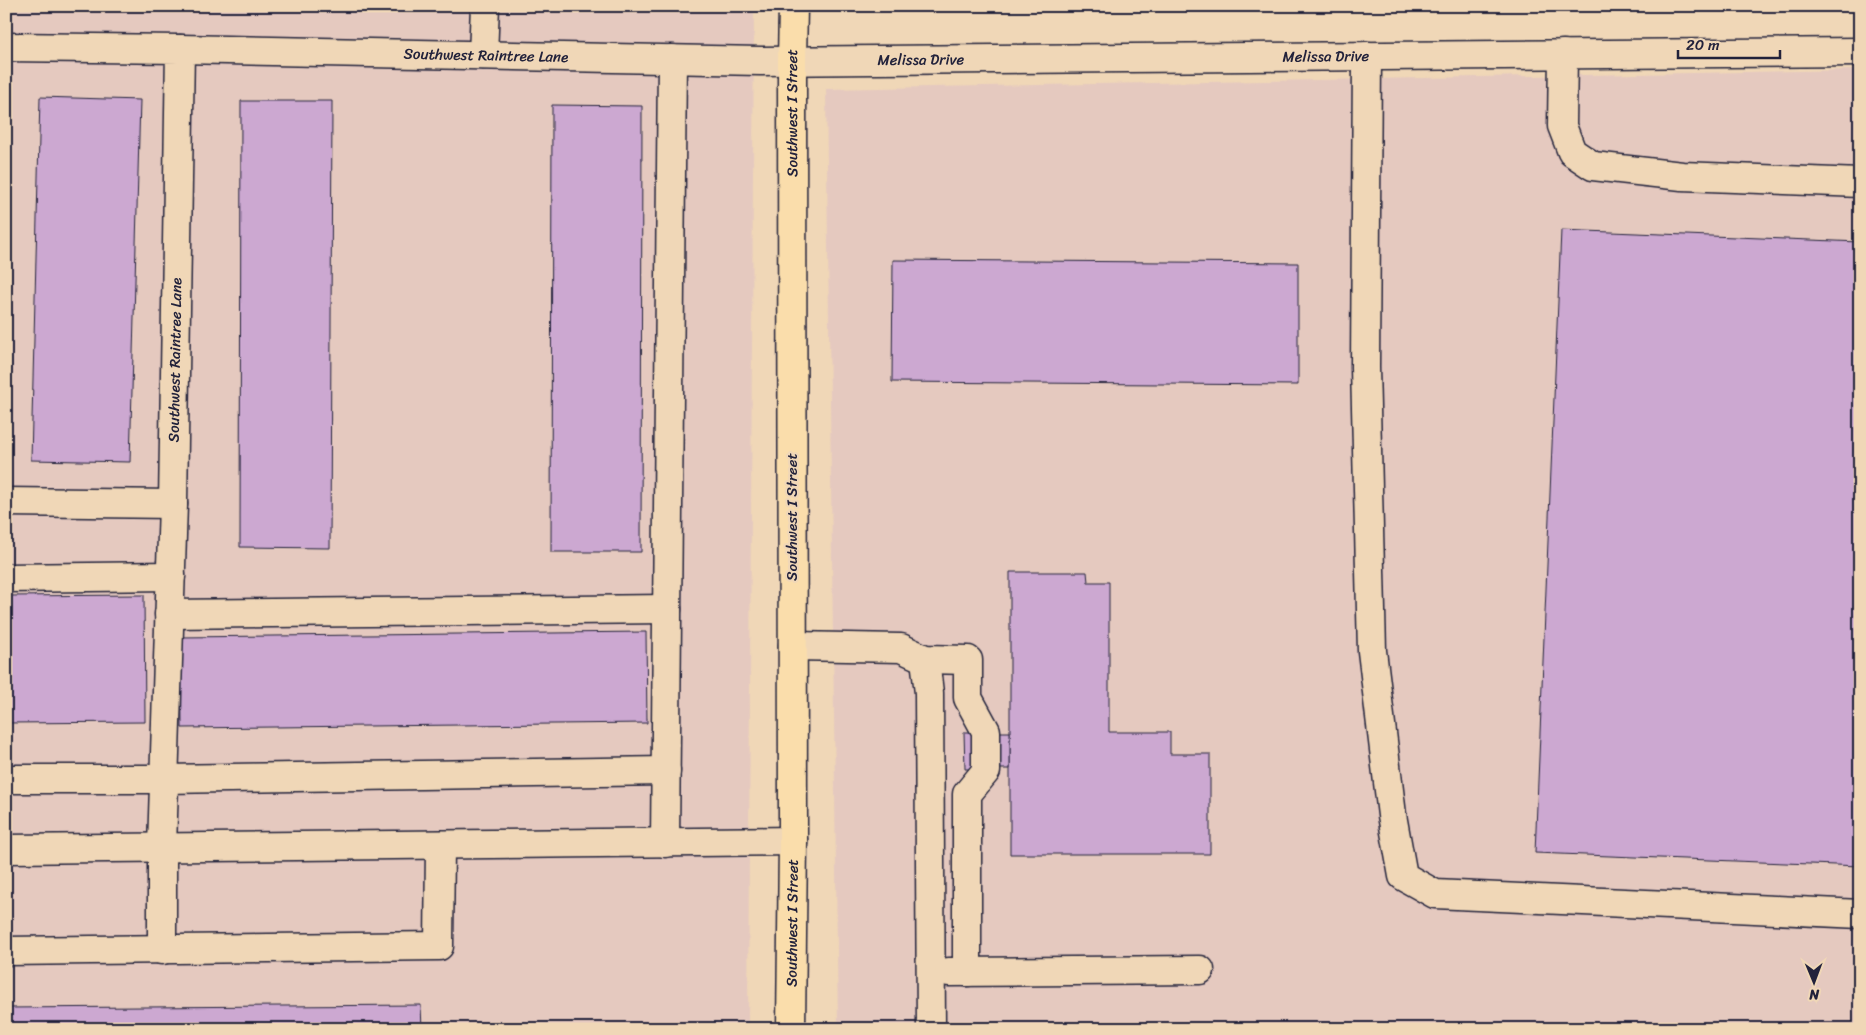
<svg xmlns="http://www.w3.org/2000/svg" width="1866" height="1035" font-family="Sriracha,sans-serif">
  <rect width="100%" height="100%" fill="#f0d7b7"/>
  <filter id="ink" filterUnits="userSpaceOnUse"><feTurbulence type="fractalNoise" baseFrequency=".02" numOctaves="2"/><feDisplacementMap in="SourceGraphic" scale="10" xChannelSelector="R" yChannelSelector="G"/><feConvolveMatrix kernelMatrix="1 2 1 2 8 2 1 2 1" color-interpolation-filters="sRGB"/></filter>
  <g filter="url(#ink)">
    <g fill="#e5c9bf">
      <polygon points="6,6 754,6 748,1029 6,1029"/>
      <polygon points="1860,70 1860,1029 838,1029 826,89"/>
    </g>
    <g fill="#cca8d1" stroke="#22223b">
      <polygon points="40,97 140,100 130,462 31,460"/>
      <polygon points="241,101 332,101 330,548 240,547"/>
      <polygon points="552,105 642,106 641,552 551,552"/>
      <polygon points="1561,230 1860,242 1860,866 1535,853"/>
      <polygon points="893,260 1298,263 1298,385 892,382"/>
      <polygon points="1010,572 1087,572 1088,582 1109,582 1109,732 1170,732 1170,754 1210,754 1210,854 1010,854"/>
      <polygon points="144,595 145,722 6,723 6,596"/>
      <polygon points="646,632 647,723 182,728 181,637"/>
      <polygon points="964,732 1010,732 1010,769 965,769"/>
      <polygon points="421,1005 422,1029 6,1029 6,1008"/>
    </g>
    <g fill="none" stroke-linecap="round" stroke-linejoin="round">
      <g stroke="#22223b" stroke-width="31">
        <g id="minor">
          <polyline points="6,47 180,49 173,504 162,847 162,950"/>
          <path id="s1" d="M180 49 760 61 1860 52"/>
          <polyline points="1563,54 1562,126 1572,152 1593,166 1682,176 1860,183"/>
          <polyline points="483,55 485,6"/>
          <polyline points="1367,56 1365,367 1372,651 1392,815 1403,876 1435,894 1860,914"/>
          <polyline points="6,502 173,504"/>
          <polyline points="6,578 171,576"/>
          <polyline points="169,614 667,609"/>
          <polyline points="793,646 901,648 925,659 968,660 968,698 986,731 986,771 967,794 967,972"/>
          <polyline points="925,659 929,693 931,1029"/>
          <polyline points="6,779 164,779 666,771"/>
          <polyline points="665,843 672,59"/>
          <polyline points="6,849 793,841"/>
          <polyline points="6,951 439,946 440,845"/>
          <polyline points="949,972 1200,970"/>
        </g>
      </g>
      <g stroke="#22223b" stroke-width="31">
        <g id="major">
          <path id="s2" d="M791 1029 793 841 792 61 793 6"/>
        </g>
      </g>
      <use href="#minor" stroke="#f0d7b7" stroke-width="28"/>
      <use href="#major" stroke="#faddab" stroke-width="28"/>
    </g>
  </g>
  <g text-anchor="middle" stroke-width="4.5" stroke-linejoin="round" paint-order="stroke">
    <g font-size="15" fill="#22223b" stroke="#f0d7b7">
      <text dy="5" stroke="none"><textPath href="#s1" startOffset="306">Southwest Raintree Lane</textPath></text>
      <text dy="5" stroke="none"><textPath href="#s1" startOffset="1146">Melissa Drive</textPath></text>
      <text dy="5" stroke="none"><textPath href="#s1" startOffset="741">Melissa Drive</textPath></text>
      <text dy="5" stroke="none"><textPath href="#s2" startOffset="916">Southwest I Street</textPath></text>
      <text transform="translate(175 360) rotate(-89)" y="5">Southwest Raintree Lane</text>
      <text transform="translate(792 517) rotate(-90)" y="5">Southwest I Street</text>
      <text dy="5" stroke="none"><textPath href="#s2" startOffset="106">Southwest I Street</textPath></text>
    </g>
  </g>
  <rect width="1866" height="1035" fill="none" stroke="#f0d7b7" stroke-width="25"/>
  <rect x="12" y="12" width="1841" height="1010" fill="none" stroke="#22223b" stroke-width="2" filter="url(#ink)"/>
  <g transform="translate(1814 982) rotate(179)" stroke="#f0d7b7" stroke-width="4" paint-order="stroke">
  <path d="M0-4L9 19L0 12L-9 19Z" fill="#22223b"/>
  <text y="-8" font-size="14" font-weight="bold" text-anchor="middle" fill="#22223b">N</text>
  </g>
  <path d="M1678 50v8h102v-8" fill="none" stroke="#22223b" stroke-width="2.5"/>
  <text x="1686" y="50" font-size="15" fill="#22223b" stroke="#f0d7b7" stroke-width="4" paint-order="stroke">20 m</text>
</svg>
